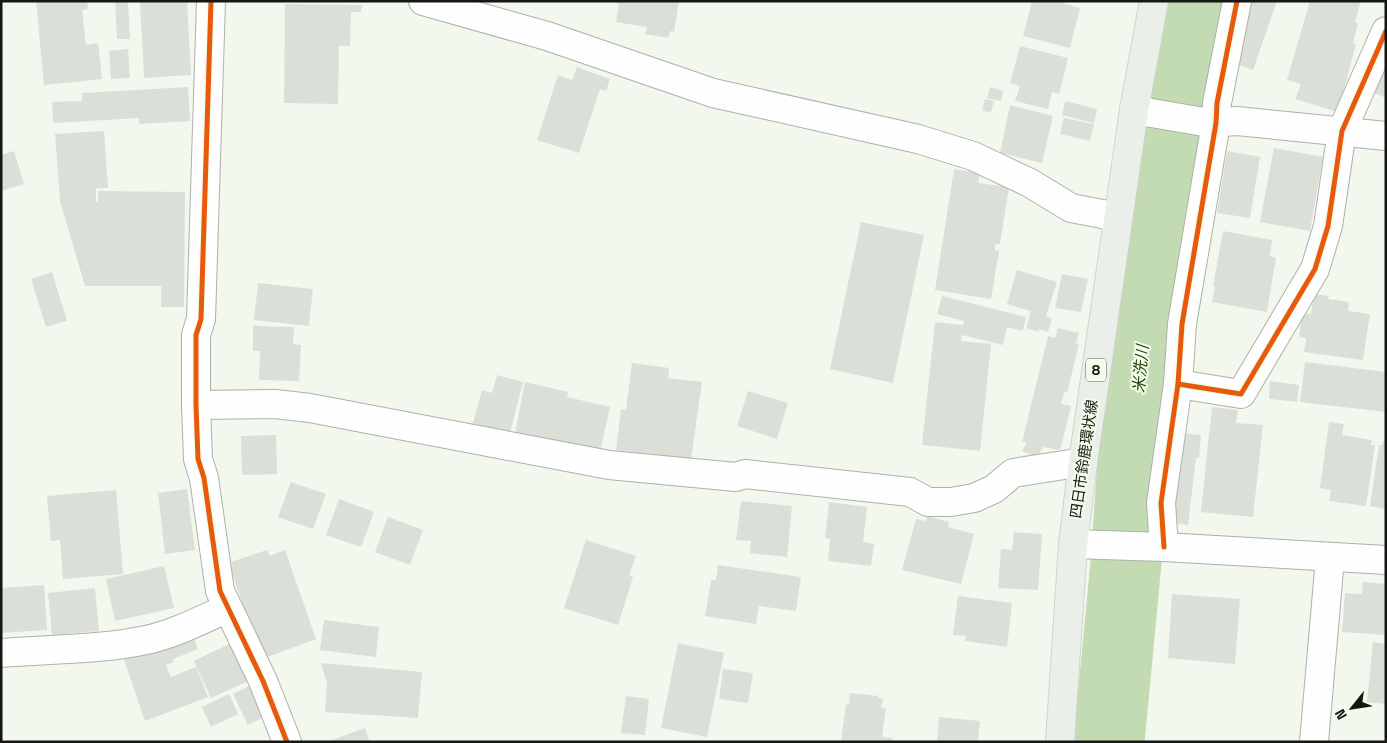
<svg xmlns="http://www.w3.org/2000/svg" width="1387" height="743" font-family="'Space Grotesk','Noto Sans JP',sans-serif">
  <rect width="100%" height="100%" fill="#f3f8ef"/>
  <g fill="none" stroke-linecap="round" stroke-linejoin="round">
    <polyline stroke="#c3dbb3" stroke-width="71" points="1109,742 1126,562 1141,345 1203,1"/>
  </g>
  <g fill="#dadfd8">
    <polygon points="36,1 87,1 88,9 82,10 86,45 98,43 102,79 44,85"/>
    <polygon points="115,1 128,1 130,39 117,39"/>
    <polygon points="140,1 187,1 191,75 144,78"/>
    <polygon points="608,1 679,1 674,32 670,31 669,38 645,34 647,27 616,22 619,4"/>
    <polygon points="1032,1 1056,1 1080,8 1070,48 1023,36"/>
    <polygon points="1251,1 1277,1 1253,70 1232,63"/>
    <polygon points="1310,1 1361,1 1355,22 1358,23 1353,43 1356,44 1338,112 1295,99 1301,84 1287,80"/>
    <polygon points="285,4 362,5 361,12 351,12 350,46 339,46 338,104 284,103"/>
    <polygon points="1020,46 1068,58 1059,94 1052,92 1048,109 1015,101 1020,86 1010,83"/>
    <polygon points="128,49 130,78 111,79 109,51"/>
    <polygon points="577,67 610,79 606,91 600,89 579,153 537,140 558,75 572,80"/>
    <polygon points="1386,68 1386,98 1374,93"/>
    <polygon points="188,87 190,121 139,124 139,118 53,123 52,102 82,101 82,93"/>
    <polygon points="990,87 1003,91 1001,101 987,98"/>
    <polygon points="985,99 994,101 991,112 982,111"/>
    <polygon points="1065,101 1097,109 1094,123 1062,115"/>
    <polygon points="1010,105 1053,116 1042,163 1000,153"/>
    <polygon points="1064,118 1094,124 1090,141 1060,134"/>
    <polygon points="104,131 108,188 96,188 96,202 98,202 98,191 185,192 184,307 161,307 161,286 85,286 60,201 55,134"/>
    <polygon points="1274,148 1323,157 1310,231 1260,222"/>
    <polygon points="14,151 24,184 1,191 1,155"/>
    <polygon points="1227,151 1260,157 1250,218 1217,213"/>
    <polygon points="954,169 980,173 978,183 1009,187 1000,244 995,244 995,250 999,251 991,299 935,290"/>
    <polygon points="861,222 924,235 893,383 830,369"/>
    <polygon points="1223,231 1272,240 1270,256 1276,258 1267,312 1212,302 1215,287 1213,286"/>
    <polygon points="1017,270 1057,282 1046,316 1052,318 1048,332 1039,329 1039,332 1026,328 1031,311 1007,304"/>
    <polygon points="52,272 67,321 46,327 31,279"/>
    <polygon points="1062,274 1088,279 1081,312 1055,308"/>
    <polygon points="258,283 313,289 309,326 254,320"/>
    <polygon points="1314,294 1329,296 1328,299 1349,302 1348,311 1370,314 1363,360 1304,352 1306,338 1299,337 1302,313 1311,314"/>
    <polygon points="942,296 1026,317 1023,331 1007,327 1003,345 962,335 961,341 991,344 980,451 922,445 935,322 963,325 964,321 937,314"/>
    <polygon points="253,326 294,327 293,344 301,345 299,381 259,380 260,351 253,351"/>
    <polygon points="1058,328 1079,333 1076,343 1079,344 1067,393 1064,392 1061,404 1071,406 1060,450 1043,447 1037,457 1022,451 1027,443 1022,442 1048,336 1055,338"/>
    <polygon points="1305,362 1386,372 1386,412 1300,402"/>
    <polygon points="632,363 669,368 668,378 702,382 691,459 616,450 621,409 626,410"/>
    <polygon points="497,375 523,382 509,437 472,427 482,390 492,393"/>
    <polygon points="1270,381 1299,385 1297,402 1269,399"/>
    <polygon points="525,382 568,392 567,397 610,407 600,451 515,433"/>
    <polygon points="748,391 788,403 777,439 737,426"/>
    <polygon points="1212,407 1238,410 1236,423 1263,425 1253,517 1201,512"/>
    <polygon points="1329,422 1344,424 1342,435 1372,440 1371,445 1375,445 1366,506 1329,501 1331,490 1320,488"/>
    <polygon points="1183,433 1201,435 1199,458 1196,458 1188,525 1172,523"/>
    <polygon points="276,435 277,474 242,475 241,436"/>
    <polygon points="1383,441 1386,441 1386,509 1370,506 1379,445 1382,445"/>
    <polygon points="291,482 326,494 313,529 278,517"/>
    <polygon points="187,489 195,550 165,554 158,493"/>
    <polygon points="116,490 123,574 63,579 60,540 51,541 47,496"/>
    <polygon points="339,499 374,512 361,547 326,535"/>
    <polygon points="741,501 792,506 787,557 750,553 751,541 736,540"/>
    <polygon points="829,502 867,507 863,542 874,544 871,566 828,561 830,539 825,538"/>
    <polygon points="927,516 949,522 948,527 974,534 961,584 902,570 916,519 926,521"/>
    <polygon points="388,517 423,530 410,565 375,552"/>
    <polygon points="1014,532 1042,534 1038,590 998,588 1001,549 1012,550"/>
    <polygon points="586,540 636,556 629,575 633,577 618,625 564,608"/>
    <polygon points="267,550 270,556 285,550 316,639 262,659 230,568 233,567 231,562"/>
    <polygon points="718,565 801,577 796,611 759,606 756,624 705,616 711,580 716,580"/>
    <polygon points="164,566 174,608 115,621 106,579"/>
    <polygon points="1363,582 1386,584 1386,635 1342,632 1345,593 1362,594"/>
    <polygon points="44,585 47,630 1,633 1,588"/>
    <polygon points="95,588 99,631 52,635 48,593"/>
    <polygon points="1172,594 1240,599 1235,664 1168,658"/>
    <polygon points="958,596 1012,603 1007,647 965,641 966,636 953,635"/>
    <polygon points="324,620 379,627 376,657 320,650"/>
    <polygon points="192,633 198,649 173,659 174,662 166,665 171,677 196,667 208,697 145,721 123,657"/>
    <polygon points="233,642 251,680 211,698 194,661"/>
    <polygon points="1373,642 1386,644 1386,704 1367,702"/>
    <polygon points="678,643 724,653 707,737 661,728"/>
    <polygon points="321,663 422,672 418,718 325,712 327,683"/>
    <polygon points="723,669 753,673 748,703 719,699"/>
    <polygon points="251,685 266,716 248,725 233,694"/>
    <polygon points="850,693 878,696 878,698 883,699 881,708 886,708 882,737 893,738 892,742 841,742 846,704 849,705"/>
    <polygon points="229,694 238,714 211,727 202,707"/>
    <polygon points="626,696 649,699 645,735 621,733"/>
    <polygon points="939,717 980,721 978,742 937,742"/>
    <polygon points="365,728 370,742 327,742"/>
  </g>
  <g fill="none" stroke-linecap="round" stroke-linejoin="round">
    <g stroke="#adb1aa" stroke-width="30">
      <g id="minor">
        <polyline points="211,1 201,319 196,335 196,405 198,459 204,478 220,591 263,681 287,742"/>
        <polyline points="423,1 547,36 713,93 918,139 973,156 1030,183 1071,208 1118,217"/>
        <polyline points="1134,110 1210,123 1237,121 1386,136"/>
        <polyline points="1178,384 1241,394 1315,269 1328,226 1342,131 1386,31"/>
        <polyline points="196,405 275,404 310,408 609,465 736,477 745,474 910,492 928,502 951,502 974,498 994,489 1013,473 1083,462"/>
        <polyline points="1073,544 1164,547 1386,560"/>
        <polyline points="1164,547 1161,503 1178,384 1182,324 1216,123 1217,103 1237,1"/>
        <path d="M1 653C49 649 99 650 146 640 174 634 201 620 228 608"/>
        <polyline points="1314,742 1330,558"/>
      </g>
    </g>
    <g stroke="#d1d3cf" stroke-width="30">
      <polyline id="major" points="1060,742 1073,544 1083,462 1134,110 1154,1"/>
    </g>
    <use href="#minor" stroke="#fdfefd" stroke-width="28"/>
    <use href="#major" stroke="#ebefe9" stroke-width="28"/>
    <g stroke="#f2fceb" stroke-width="8">
      <g id="cycleway">
        <polyline points="211,1 201,319 196,335 196,405 198,459 204,478 220,591 263,681 287,742"/>
        <polyline points="1178,384 1241,394 1315,269 1328,226 1342,131 1386,31"/>
        <polyline points="1164,547 1161,503 1178,384 1182,324 1216,123 1217,103 1237,1"/>
      </g>
    </g>
    <use href="#cycleway" stroke="#e8590c" stroke-width="5"/>
  </g>
  <g text-anchor="middle" stroke-width="4" stroke-linejoin="round" paint-order="stroke">
    <rect fill="#f2fceb" stroke="#575c53" stroke-width="1" x="1086" y="358.5" width="20" height="23" rx="4"/>
    <g font-size="14" font-weight="bold" fill="#151812">
      <text x="1096" y="375">8</text>
    </g>
    <g font-size="15" fill="#151812" stroke="#f2fceb">
      <text transform="translate(1084 459) rotate(-82)" y="5">四日市鈴鹿環状線</text>
    </g>
    <g font-size="16" font-style="italic" fill="#27440b" stroke="#f2fceb">
      <text transform="translate(1140 369) rotate(-85)" y="6">米洗川</text>
    </g>
  </g>
  <rect width="1387" height="743" fill="none" stroke="#151812" stroke-width="5"/>
  <g transform="translate(1352 708) rotate(240)" stroke="#f2fceb" stroke-width="4" paint-order="stroke">
  <path d="M0-4L9 19L0 12L-9 19Z" fill="#151812"/>
  <text y="-8" font-size="14" font-weight="bold" text-anchor="middle" fill="#151812">N</text>
  </g>
</svg>
